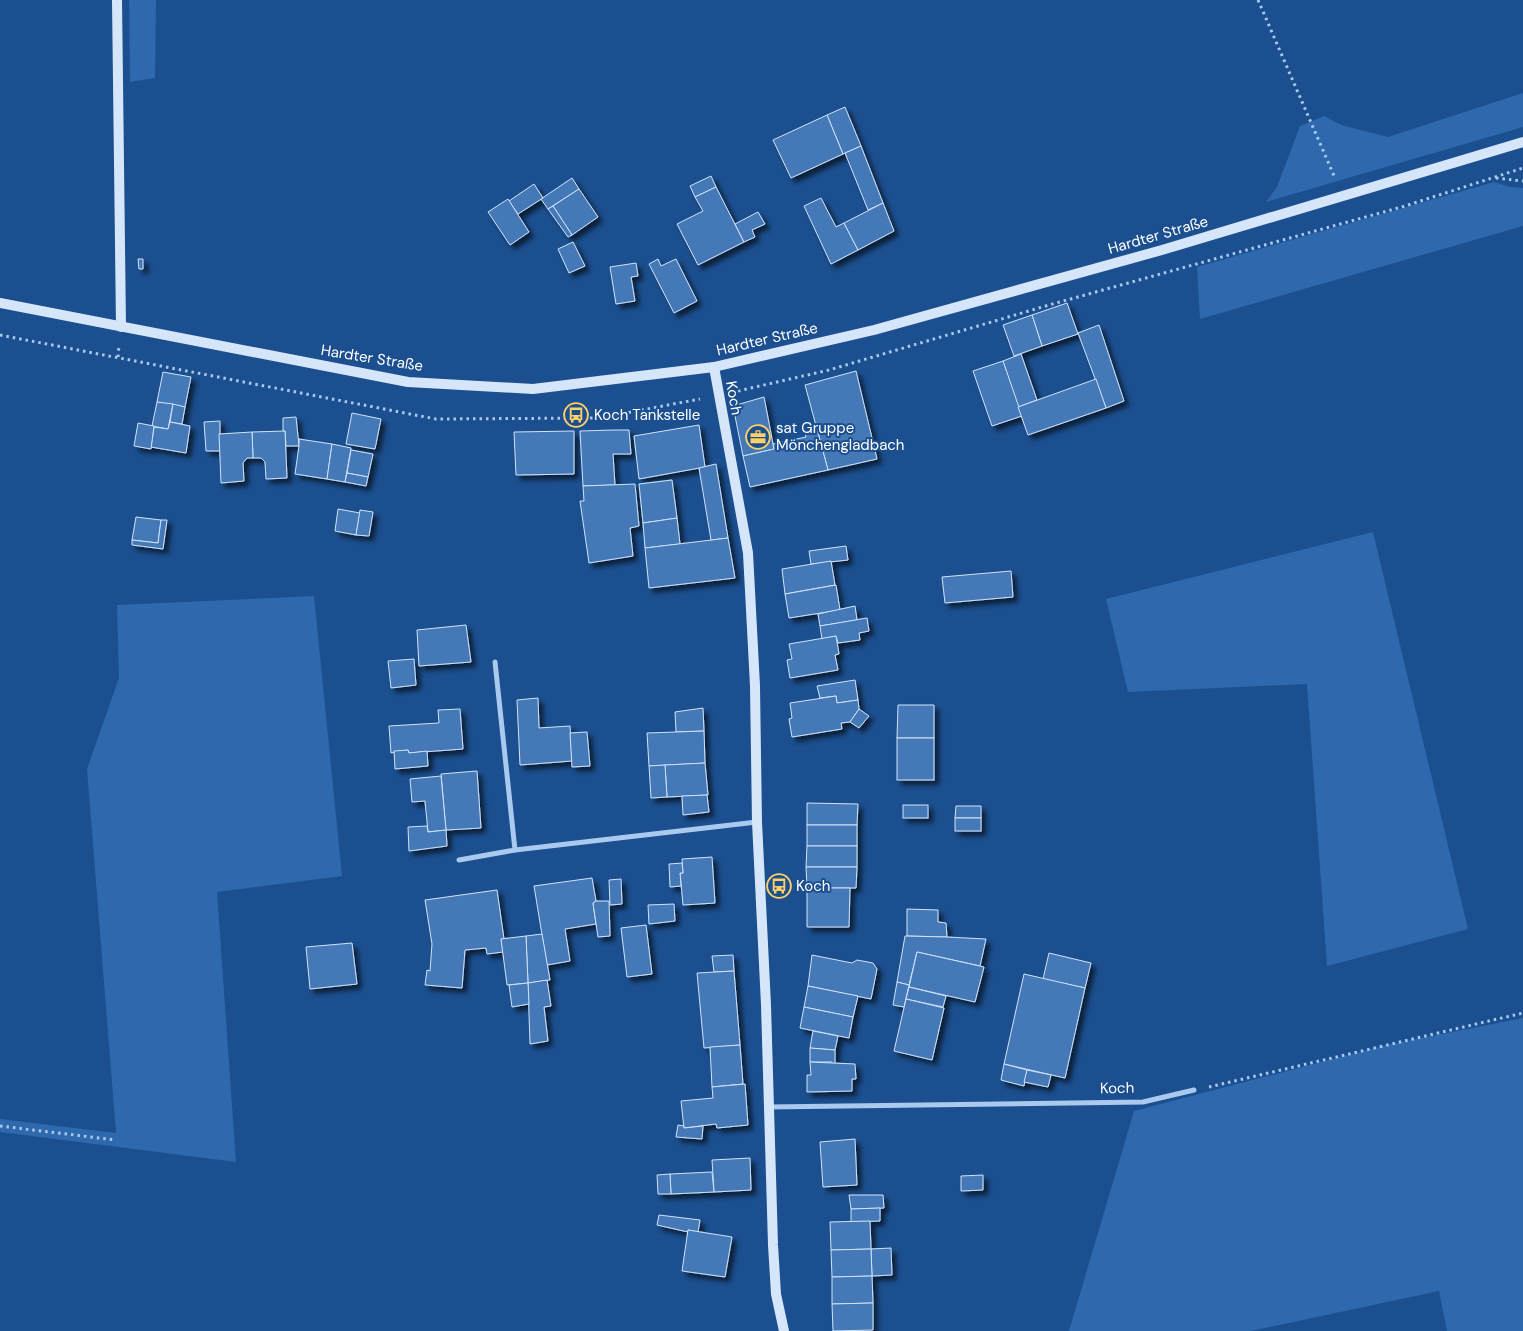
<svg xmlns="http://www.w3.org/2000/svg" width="1523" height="1331" font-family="'DM Sans',sans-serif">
  <defs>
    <filter id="shadow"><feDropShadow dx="4.5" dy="4.5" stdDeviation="2.5" flood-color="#0009"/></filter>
  </defs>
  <rect width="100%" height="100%" fill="#1b4f8f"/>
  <g fill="#2e69ad">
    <polygon points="129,0 156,0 155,78 130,82"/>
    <polygon points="1523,93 1523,127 1266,202 1277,187 1300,126 1324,116 1341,125 1388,137"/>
    <polygon points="1494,182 1510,187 1523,188 1523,226 1200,319 1197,267"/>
    <polygon points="1373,532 1468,929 1327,966 1307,684 1128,692 1106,599"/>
    <polygon points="314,596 342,876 217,892 236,1162 0,1132 0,1119 116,1133 87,769 119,678 117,605"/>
    <polygon points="1523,1018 1523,1331 1447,1331 1439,1291 1251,1331 1069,1331 1134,1111 1386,1045"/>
  </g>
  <g fill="#4478b7" stroke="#cfe3fa" filter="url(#shadow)">
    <polygon points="845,107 861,146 843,154 827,115"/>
    <polygon points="827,115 843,154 791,178 773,140"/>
    <polygon points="861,146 883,203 868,210 845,153"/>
    <polygon points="711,176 716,187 695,197 690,186"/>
    <polygon points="572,178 579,189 548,209 541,199"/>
    <polygon points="534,184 543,198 518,214 509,201"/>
    <polygon points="716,187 744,242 698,265 677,224 703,211 695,197"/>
    <polygon points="579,189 598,217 572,235 553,206"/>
    <polygon points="821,198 836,227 844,223 858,250 831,264 804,206"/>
    <polygon points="508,199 529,232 510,245 488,212"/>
    <polygon points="883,203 894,231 858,250 844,223"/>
    <polygon points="553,206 572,235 568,237 548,209"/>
    <polygon points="758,212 765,224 752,230 755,237 744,242 735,224"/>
    <polygon points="573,242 585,266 569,273 558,249"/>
    <polygon points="138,259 143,259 143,269 139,269"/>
    <polygon points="658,259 661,266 676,259 697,301 674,313 649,264"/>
    <polygon points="636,263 638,276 631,277 635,301 616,304 610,267"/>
    <polygon points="1067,303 1078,334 1042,346 1032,315"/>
    <polygon points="1032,315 1042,346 1014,356 1003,325"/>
    <polygon points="1099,325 1124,401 1106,408 1078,333"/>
    <polygon points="1021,354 1037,400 1018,407 1003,361"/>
    <polygon points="1003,361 1022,416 992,426 973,371"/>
    <polygon points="856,371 877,459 828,470 805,385"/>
    <polygon points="163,372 191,377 185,407 157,402"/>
    <polygon points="1096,379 1106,408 1028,435 1018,407"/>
    <polygon points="764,397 774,449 743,456 733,406"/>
    <polygon points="157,402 173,404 168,429 152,426"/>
    <polygon points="173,404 185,407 182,424 170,422"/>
    <polygon points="352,413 381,419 375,449 346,444"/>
    <polygon points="296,417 299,446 286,446 285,431 283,431 283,418"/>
    <polygon points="220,421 220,451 206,451 204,422"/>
    <polygon points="170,422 190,426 186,453 151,447 154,427 168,429"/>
    <polygon points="138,423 154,426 151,449 134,446"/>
    <polygon points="699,425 705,467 639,479 634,436"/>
    <polygon points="817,429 828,470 750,487 743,456 774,449 773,444 806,437 805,432"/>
    <polygon points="613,430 629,430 631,454 613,454 615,485 583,486 580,431"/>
    <polygon points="285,431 287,478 266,479 265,462 261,458 253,458 252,432"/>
    <polygon points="574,431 574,474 516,475 514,432"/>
    <polygon points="252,432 253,458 247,458 243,463 244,481 221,483 219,434"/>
    <polygon points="299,439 332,444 327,479 295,474 299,446"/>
    <polygon points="332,444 351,448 345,482 327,479"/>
    <polygon points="351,450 373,454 368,477 347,473"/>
    <polygon points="716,464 728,538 711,540 699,468"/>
    <polygon points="347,473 368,477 366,486 345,482"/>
    <polygon points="672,480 677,518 643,523 639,484"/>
    <polygon points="635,484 639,526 630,528 633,556 589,563 580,501 584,501 583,486"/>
    <polygon points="338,509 360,513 356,535 335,531"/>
    <polygon points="360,510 373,512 369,536 356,535"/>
    <polygon points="136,517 161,520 158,543 132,540"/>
    <polygon points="677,518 680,544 645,548 643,523"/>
    <polygon points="161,520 167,520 163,549 132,545 132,540 158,543"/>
    <polygon points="728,538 735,578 649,588 645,548"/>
    <polygon points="846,546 848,560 811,564 809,551"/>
    <polygon points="831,561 835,585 785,594 782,569"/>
    <polygon points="1011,571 1013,597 945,603 942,577"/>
    <polygon points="836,585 840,610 789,618 785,594"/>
    <polygon points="855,606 857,620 820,626 818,614"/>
    <polygon points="867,618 869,631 859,633 860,640 838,643 836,636 822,639 820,626"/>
    <polygon points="466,625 471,662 419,666 417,630"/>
    <polygon points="836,636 839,654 835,655 838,670 790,678 787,660 792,659 789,644"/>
    <polygon points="414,659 416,685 391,688 388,661"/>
    <polygon points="855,680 858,700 837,703 836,696 820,698 817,686"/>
    <polygon points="836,696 837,703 858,700 859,709 850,722 841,723 842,729 792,737 789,719 792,718 790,703"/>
    <polygon points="538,698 539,728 570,726 572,761 520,765 517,700"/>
    <polygon points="898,705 934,705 934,738 897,738"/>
    <polygon points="703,708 704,731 676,732 675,712"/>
    <polygon points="460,709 463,749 409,753 408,750 391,753 389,726 439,723 438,710"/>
    <polygon points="859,709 869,716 859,728 850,722"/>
    <polygon points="704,731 705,763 649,766 647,733"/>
    <polygon points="587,732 590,766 572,767 570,733"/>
    <rect x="897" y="738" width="37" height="42"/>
    <polygon points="408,750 409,753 427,751 428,766 395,769 394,751"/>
    <polygon points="705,763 708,795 667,797 665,765"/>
    <polygon points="665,765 667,797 651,798 649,766"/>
    <polygon points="477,771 481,828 446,830 441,774"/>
    <polygon points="441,776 446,830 428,832 425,801 412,802 410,779"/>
    <polygon points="707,795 709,812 683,815 682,796"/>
    <polygon points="807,803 858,804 857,825 807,825"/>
    <rect x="903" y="805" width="25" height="13"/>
    <polygon points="956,806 981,806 981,818 955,818"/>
    <rect x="955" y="818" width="26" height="13"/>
    <rect x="807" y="825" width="50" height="21"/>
    <polygon points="427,826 428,832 446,830 447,846 409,851 408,827"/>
    <polygon points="807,846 857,846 857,867 806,867"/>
    <polygon points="712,857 715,903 683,905 680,873 683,873 682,859"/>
    <polygon points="682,863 683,873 680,873 681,886 670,887 669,864"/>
    <polygon points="806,867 857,867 856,888 807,888"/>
    <polygon points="592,878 596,901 593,903 596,924 565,929 570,961 547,965 534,886"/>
    <polygon points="621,879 622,904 610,905 609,880"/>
    <polygon points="807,888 850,888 849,927 807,927"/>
    <polygon points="497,890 504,939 501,939 503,952 487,954 486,948 465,950 462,988 425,985 427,970 430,971 432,944 425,900"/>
    <polygon points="596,901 609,901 610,936 598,937 593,903"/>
    <polygon points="674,904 675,921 649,924 648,905"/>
    <polygon points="907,909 938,910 938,922 946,923 947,937 907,936"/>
    <polygon points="646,925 652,974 627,977 621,928"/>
    <polygon points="542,934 550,980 528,983 526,936"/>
    <polygon points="526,936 528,983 507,985 501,939"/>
    <polygon points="905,936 947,937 986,939 980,966 917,952 909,985 897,982"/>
    <polygon points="352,943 357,984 310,989 306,947"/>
    <polygon points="917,952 984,967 975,1002 909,987"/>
    <polygon points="1049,953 1091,963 1085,988 1043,979"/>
    <polygon points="733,955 734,971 714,972 712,956"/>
    <polygon points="812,955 852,963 857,960 873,963 877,969 871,999 808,986"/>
    <polygon points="734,971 740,1045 704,1048 697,973"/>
    <polygon points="1024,974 1085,988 1065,1078 1004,1064"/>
    <polygon points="547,980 551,1006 544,1007 548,1041 530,1044 528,983"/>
    <polygon points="897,982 909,985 904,1007 893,1005"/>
    <polygon points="528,983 529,1004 512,1007 509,985"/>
    <polygon points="808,986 858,996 853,1017 804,1007"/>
    <polygon points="909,987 946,996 943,1007 906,999"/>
    <polygon points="906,999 944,1008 932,1060 894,1051"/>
    <polygon points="804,1007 853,1017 849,1038 800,1028"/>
    <polygon points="813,1031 838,1036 835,1050 810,1048"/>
    <polygon points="740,1045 743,1084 712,1087 710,1047"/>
    <polygon points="810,1048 835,1050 835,1064 832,1064 832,1062 810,1062"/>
    <polygon points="810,1062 855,1064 856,1079 852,1079 852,1091 807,1092 807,1075 811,1075"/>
    <polygon points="1004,1064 1027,1070 1024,1086 1001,1080"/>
    <polygon points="1027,1070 1051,1075 1048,1087 1024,1082"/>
    <polygon points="745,1084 748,1125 717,1128 716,1124 684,1128 681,1101 713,1098 712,1087"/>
    <polygon points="678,1125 684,1126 684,1128 703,1126 702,1139 676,1137"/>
    <polygon points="855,1139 857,1185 823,1187 820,1142"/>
    <polygon points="750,1158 751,1190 714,1192 712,1160"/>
    <polygon points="712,1172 714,1192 671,1194 670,1174"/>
    <polygon points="670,1174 671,1194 658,1194 657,1175"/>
    <polygon points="983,1175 983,1190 961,1191 961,1176"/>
    <polygon points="849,1195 883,1195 884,1208 851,1209"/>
    <polygon points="880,1208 880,1221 851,1222 851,1209"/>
    <polygon points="659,1215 700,1220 698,1232 688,1230 688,1232 657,1225"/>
    <polygon points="870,1221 871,1249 831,1250 830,1222"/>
    <polygon points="688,1230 732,1237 725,1277 682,1271"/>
    <polygon points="891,1248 892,1275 872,1276 871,1249"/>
    <polygon points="871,1249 872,1276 832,1277 831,1250"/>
    <polygon points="872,1276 873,1303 832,1304 832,1277"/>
    <polygon points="873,1303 873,1330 833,1331 832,1304"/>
  </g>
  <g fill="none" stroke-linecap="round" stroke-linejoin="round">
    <g stroke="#a9c9ee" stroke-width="3" stroke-dasharray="2.5 4" stroke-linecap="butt">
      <polyline points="1258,0 1335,178"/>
      <polyline points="1496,178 1523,181"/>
      <polyline points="0,335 436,419 599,418 700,399"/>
      <polyline points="118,357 119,345"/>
      <polyline points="738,391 829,370 1049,305 1405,206 1523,168"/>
      <polyline points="1209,1087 1523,1013"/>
      <polyline points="0,1126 116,1140"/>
    </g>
    <g stroke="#a9c9ee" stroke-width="5">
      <polyline points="495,662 515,850"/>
      <polyline points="459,860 515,850 757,822"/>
      <polyline points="768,1107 1143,1102 1194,1090"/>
    </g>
    <g stroke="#d6e6fa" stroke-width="10">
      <polyline points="117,0 121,327"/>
      <polyline points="0,303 408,382 533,389 714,367 874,330 1162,250 1523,142"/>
      <polyline points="714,367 748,553 755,686 757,822 766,1005 773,1245 776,1294 784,1331"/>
    </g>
  </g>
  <defs>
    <g id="bus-ring" transform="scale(1.25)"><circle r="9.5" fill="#1b4f8f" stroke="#ffd166" stroke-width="1.5"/><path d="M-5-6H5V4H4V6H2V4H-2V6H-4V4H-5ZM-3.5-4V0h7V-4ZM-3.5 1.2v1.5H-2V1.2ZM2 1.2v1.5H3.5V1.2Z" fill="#ffd166"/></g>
    <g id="office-ring" transform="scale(1.25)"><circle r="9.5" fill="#1b4f8f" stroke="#ffd166" stroke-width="1.5"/><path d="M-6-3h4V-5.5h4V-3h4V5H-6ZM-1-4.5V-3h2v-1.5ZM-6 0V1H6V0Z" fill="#ffd166"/></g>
  </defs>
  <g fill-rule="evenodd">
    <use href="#bus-ring" x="576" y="415"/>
    <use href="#office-ring" x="758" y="437"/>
    <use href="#bus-ring" x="779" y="886"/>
  </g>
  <g text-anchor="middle" stroke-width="4" stroke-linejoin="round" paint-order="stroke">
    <g font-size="15" fill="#fff" stroke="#1b4f8f">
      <text transform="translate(1158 235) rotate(-16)" y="5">Hardter Straße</text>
      <text transform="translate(767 339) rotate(-13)" y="5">Hardter Straße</text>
      <text transform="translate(372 358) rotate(9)" y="5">Hardter Straße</text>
      <text transform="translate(734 398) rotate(80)" y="5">Koch</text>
      <text transform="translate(1117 1088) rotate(-1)" y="5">Koch</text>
    </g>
    <g font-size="15" fill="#fff" stroke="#1b4f8f" text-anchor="start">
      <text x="594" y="420">Koch Tankstelle</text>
      <text x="776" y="433">sat Gruppe<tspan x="776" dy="17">Mönchengladbach</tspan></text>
      <text x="796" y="891">Koch</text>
    </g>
  </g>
</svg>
